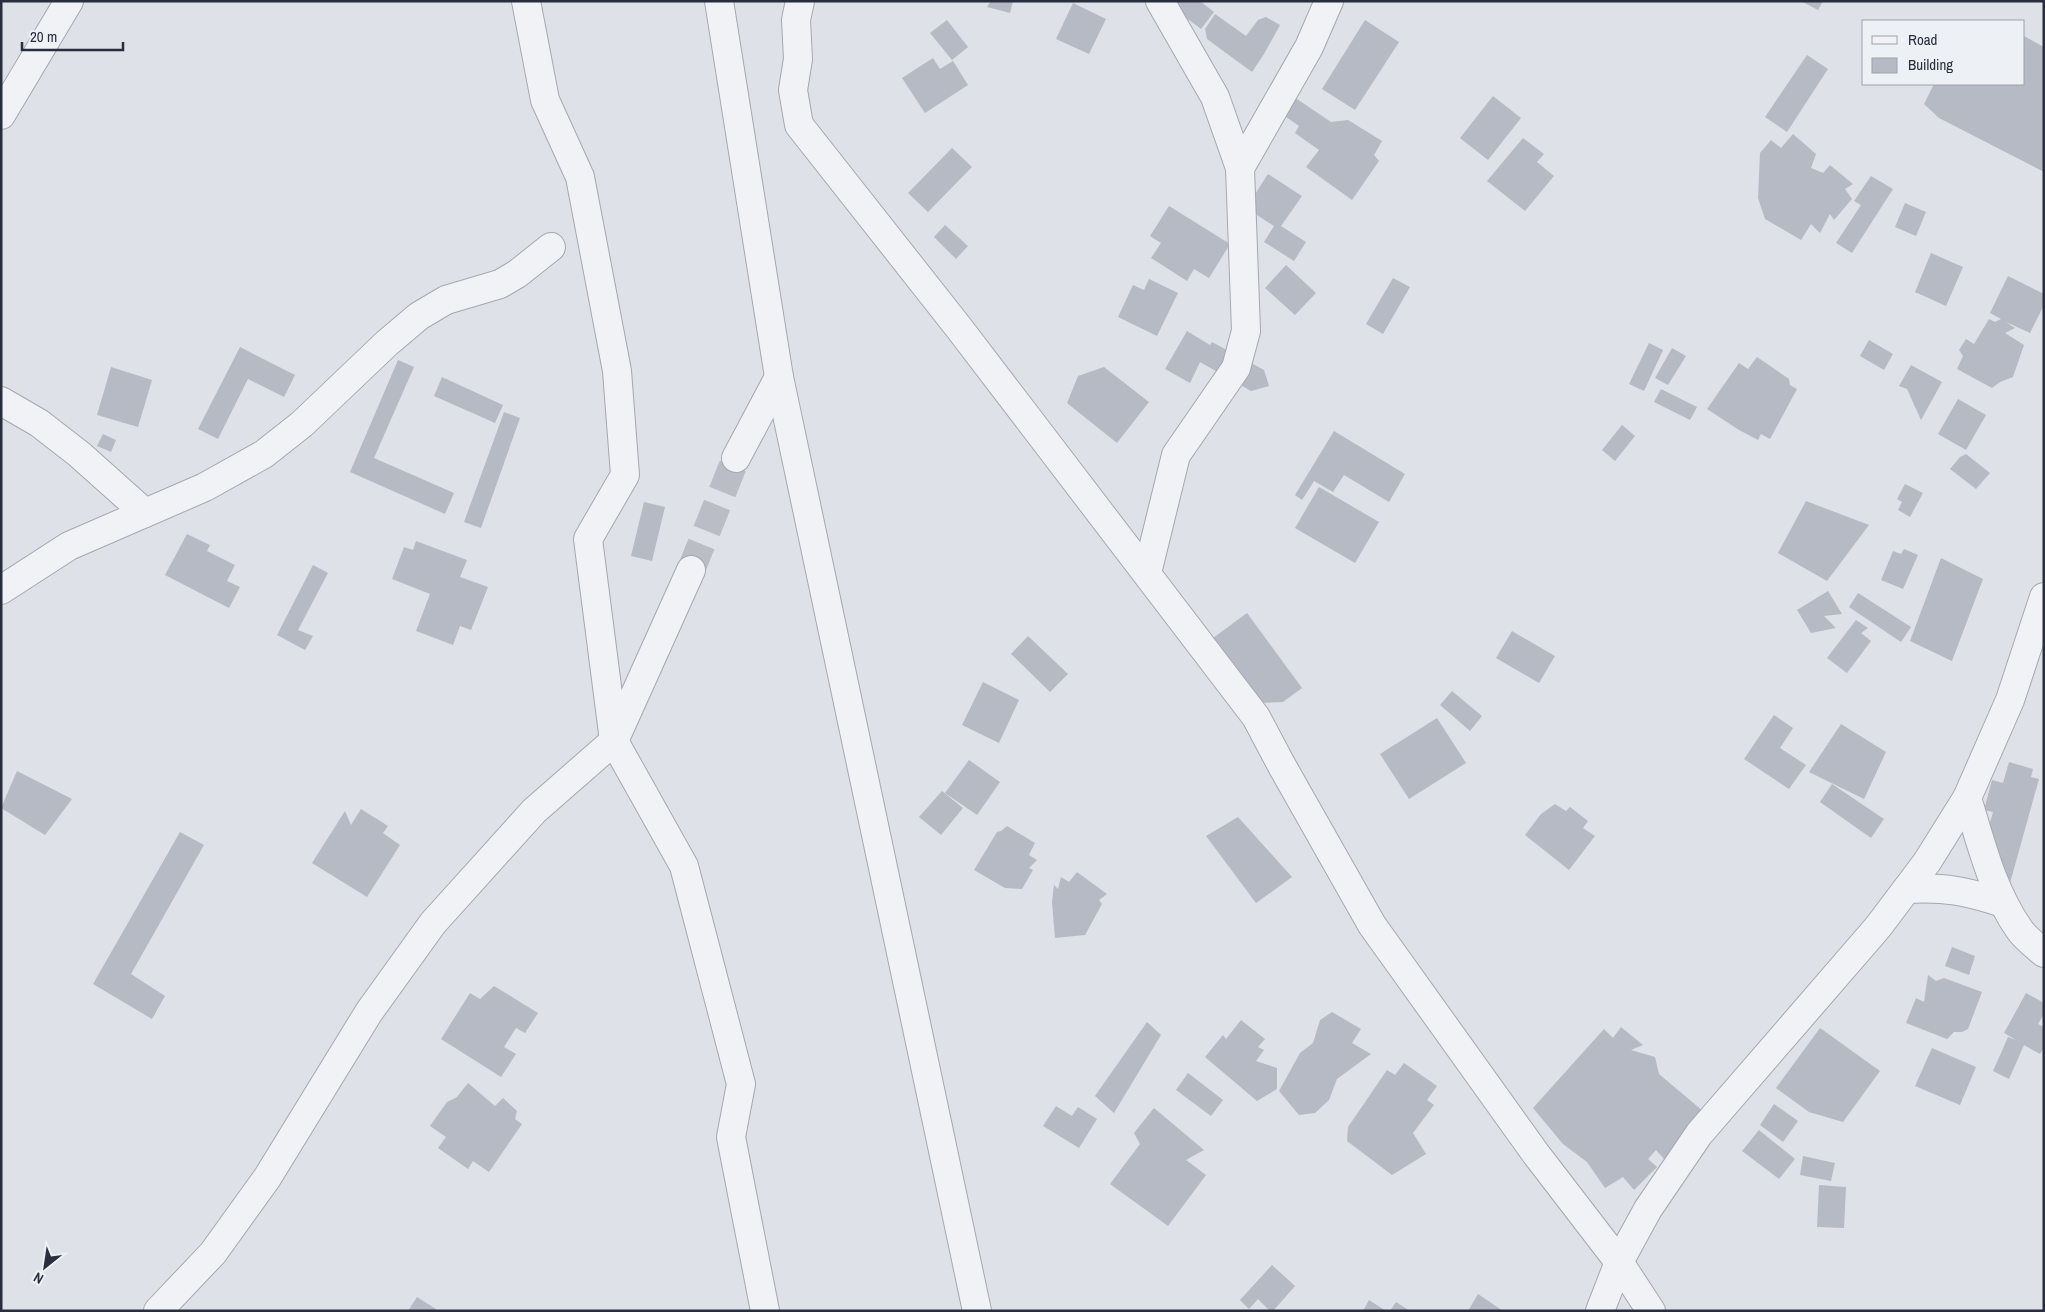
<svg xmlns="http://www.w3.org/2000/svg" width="2045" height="1312" font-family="'Archivo Narrow',sans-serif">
  <rect width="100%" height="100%" fill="#dee1e7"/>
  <g fill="#b6bac4">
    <polygon points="991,1 1013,1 1010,13 987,7"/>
    <polygon points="1177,1 1200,1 1214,12 1201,29 1172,7"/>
    <polygon points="1801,1 1823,1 1818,10"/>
    <polygon points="1073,3 1106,19 1089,54 1056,39"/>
    <polygon points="1215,14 1246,36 1258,20 1266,17 1280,25 1264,54 1252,72 1207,39 1205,29"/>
    <polygon points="947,20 968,47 952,60 930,33"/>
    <polygon points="1365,20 1399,42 1355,110 1322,89"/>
    <polygon points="2024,36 2044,47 2044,172 1939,118 1924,104 1934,84 2024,84"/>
    <polygon points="1807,55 1828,69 1787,132 1765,117"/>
    <polygon points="933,58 940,69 953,61 968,85 925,113 902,78"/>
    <polygon points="1493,96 1521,118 1488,160 1460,138"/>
    <polygon points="1294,97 1331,122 1348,120 1382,141 1374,155 1379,161 1352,200 1306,167 1319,150 1295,133 1299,126 1276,110"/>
    <polygon points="1793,134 1816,154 1811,168 1823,173 1830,165 1853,184 1845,189 1852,199 1834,220 1830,214 1820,233 1811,224 1801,240 1765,219 1758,198 1760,153 1771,140 1781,148"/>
    <polygon points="1523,138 1544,154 1537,162 1554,176 1525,211 1487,181"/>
    <polygon points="952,148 972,167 928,212 908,193"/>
    <polygon points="1268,174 1302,196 1281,226 1306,242 1294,261 1264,242 1274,226 1246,208"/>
    <polygon points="1871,176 1893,189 1852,253 1836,243 1861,205 1854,201"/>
    <polygon points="1905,203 1926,212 1916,236 1895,227"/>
    <polygon points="1169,206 1230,244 1209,278 1194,269 1187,281 1151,258 1161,243 1150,236"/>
    <polygon points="945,225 968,246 956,259 934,237"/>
    <polygon points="1931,253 1963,267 1946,306 1915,292"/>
    <polygon points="1286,265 1316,293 1295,315 1265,288"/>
    <polygon points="2008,276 2044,294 2044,305 2030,333 2006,322 2015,328 2005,333 2024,345 2013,377 2000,382 1992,388 1957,369 1963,356 1959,350 1966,339 1974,344 1989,319 1995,322 2001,319 1990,313"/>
    <polygon points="1393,278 1410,287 1383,334 1366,324"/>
    <polygon points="1149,279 1178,293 1157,336 1118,317 1133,285 1144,290"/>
    <polygon points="1187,331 1210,345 1212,342 1264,370 1269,386 1251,391 1200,362 1190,383 1165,369"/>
    <polygon points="1869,340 1893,354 1884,370 1860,356"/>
    <polygon points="1649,343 1663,350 1644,391 1629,384"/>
    <polygon points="240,347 295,375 284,397 248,379 218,439 198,429"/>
    <polygon points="1672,348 1686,356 1668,385 1655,378"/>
    <polygon points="1757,357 1789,379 1790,385 1797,389 1770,439 1761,434 1758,440 1739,430 1707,409 1739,363 1748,369"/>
    <polygon points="398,360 414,367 374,458 454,493 445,514 350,472"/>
    <polygon points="1911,365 1942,382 1921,420 1907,389 1899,386"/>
    <polygon points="111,367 152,380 138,427 97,415"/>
    <polygon points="1104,367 1149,402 1117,443 1067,403 1078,376"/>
    <polygon points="442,377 503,405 495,423 434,396"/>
    <polygon points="1661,389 1697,407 1690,420 1654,402"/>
    <polygon points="1958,399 1986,415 1966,450 1938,434"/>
    <polygon points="504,412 520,418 481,528 464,522"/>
    <polygon points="1622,425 1635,436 1615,461 1602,450"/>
    <polygon points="1334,431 1405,474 1389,502 1344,475 1333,492 1314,481 1302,500 1295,495"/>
    <polygon points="103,434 116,440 111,452 97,446"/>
    <polygon points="1966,454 1990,473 1976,489 1950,469 1960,457"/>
    <polygon points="1905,484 1923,493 1910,517 1898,510 1902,502 1897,499"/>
    <polygon points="1319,487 1379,522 1355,563 1295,528"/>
    <polygon points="1806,501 1869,525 1827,581 1778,553"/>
    <polygon points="644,502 665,507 652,561 631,556"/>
    <polygon points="187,534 210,545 207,551 235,565 227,581 240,587 229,608 165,575"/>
    <polygon points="416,541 467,560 460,577 488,587 471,630 460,626 453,645 416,631 430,594 392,579 404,547 413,550"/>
    <polygon points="1904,549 1918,555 1903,589 1881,580 1893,551 1901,554"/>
    <polygon points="1941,558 1983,579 1952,661 1910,641"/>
    <polygon points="313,565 328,573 298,630 313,636 305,650 277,635"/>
    <polygon points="1828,591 1842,614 1824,616 1836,628 1811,633 1797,610"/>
    <polygon points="1858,593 1911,627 1901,642 1849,607"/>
    <polygon points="1247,613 1302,688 1283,702 1260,703 1213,638"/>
    <polygon points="1856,620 1868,628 1861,633 1871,641 1847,673 1827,658"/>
    <polygon points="1512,631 1555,656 1539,683 1496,658"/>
    <polygon points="1028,636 1068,674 1050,692 1011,654"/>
    <polygon points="983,682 1019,700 999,743 962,725"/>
    <polygon points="1452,691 1482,716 1470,731 1440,705"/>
    <polygon points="1774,715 1793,728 1780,748 1806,765 1789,789 1744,759"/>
    <polygon points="1437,718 1466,763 1409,799 1380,754"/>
    <polygon points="1841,724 1886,752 1864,799 1809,772"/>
    <polygon points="969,760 1000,782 977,815 945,793"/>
    <polygon points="2009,762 2033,769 2031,777 2039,779 2010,883 1976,873 1993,812 1984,810 1992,780 2003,783"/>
    <polygon points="17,771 72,799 45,835 1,808"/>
    <polygon points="1832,784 1884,819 1871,838 1820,802"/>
    <polygon points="942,791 963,808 941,835 919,817"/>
    <polygon points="1555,804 1566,811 1570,807 1588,821 1583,828 1595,836 1569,870 1525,835 1541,814"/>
    <polygon points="361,809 388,826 383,833 400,845 367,897 312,863 345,811 351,825"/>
    <polygon points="1238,817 1292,877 1256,903 1206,836"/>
    <polygon points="1007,826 1035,843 1029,855 1037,860 1029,868 1033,870 1022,889 1005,888 974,870 997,832 1001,831"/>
    <polygon points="180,832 204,845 131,974 165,996 152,1019 93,984"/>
    <polygon points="1077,872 1107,894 1099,900 1102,904 1085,935 1055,938 1052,902 1054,885 1058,889 1061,877 1069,882"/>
    <polygon points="1952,947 1975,956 1969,975 1945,966"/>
    <polygon points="1928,975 1936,981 1944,978 1982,992 1968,1029 1962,1032 1954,1032 1947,1039 1906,1023 1916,998 1924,1002"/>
    <polygon points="494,986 538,1013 525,1033 516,1028 504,1047 516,1054 501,1077 441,1039 470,993 480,999"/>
    <polygon points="2026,993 2044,1003 2044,1014 2038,1024 2044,1027 2044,1048 2040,1054 2024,1045 2009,1079 1993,1071 2008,1037 2016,1040 2004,1033"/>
    <polygon points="1332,1012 1361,1029 1352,1043 1371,1054 1337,1079 1329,1100 1315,1113 1299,1115 1279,1091 1300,1053 1313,1043 1320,1020"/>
    <polygon points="1241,1020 1265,1039 1258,1047 1264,1050 1256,1061 1277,1068 1277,1089 1257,1101 1205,1057 1223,1035 1226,1039"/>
    <polygon points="1147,1022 1161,1035 1114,1113 1095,1096"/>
    <polygon points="1621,1027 1643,1045 1631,1050 1655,1057 1659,1074 1710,1117 1679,1157 1664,1159 1656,1150 1648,1159 1657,1167 1634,1190 1623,1177 1605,1188 1587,1162 1563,1144 1533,1108 1604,1029 1613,1038"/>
    <polygon points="1820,1028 1880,1071 1843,1122 1809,1112 1776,1088"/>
    <polygon points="1932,1048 1976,1067 1960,1105 1915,1086"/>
    <polygon points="1404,1063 1437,1086 1427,1100 1434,1105 1413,1133 1426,1154 1392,1175 1347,1141 1348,1127 1387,1070 1395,1075"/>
    <polygon points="1188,1073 1223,1100 1211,1116 1176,1090"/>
    <polygon points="468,1083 495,1106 503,1098 517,1111 515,1119 522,1124 489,1172 473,1161 468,1169 438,1148 446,1137 430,1126 447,1102 457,1097"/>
    <polygon points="1774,1104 1798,1121 1783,1142 1760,1125"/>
    <polygon points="1056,1106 1072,1116 1078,1107 1097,1119 1079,1148 1043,1126"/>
    <polygon points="1154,1108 1204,1150 1186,1160 1206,1175 1168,1226 1110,1184 1140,1144 1134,1133"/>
    <polygon points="1759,1130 1795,1159 1779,1179 1742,1151"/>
    <polygon points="1803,1156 1835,1163 1831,1181 1800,1175"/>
    <polygon points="1819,1185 1846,1187 1844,1228 1817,1227"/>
    <polygon points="1272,1265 1295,1286 1273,1311 1270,1311 1258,1299 1249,1309 1240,1300"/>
    <polygon points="1478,1294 1503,1311 1468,1311"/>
    <polygon points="417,1297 436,1309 435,1311 408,1311"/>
    <polygon points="1369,1300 1386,1311 1363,1311"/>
    <polygon points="1396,1302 1410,1311 1390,1311"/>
  </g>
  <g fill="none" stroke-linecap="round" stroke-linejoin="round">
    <polyline stroke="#babdc5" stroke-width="28" stroke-dasharray="28 14" stroke-linecap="butt" points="691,570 736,458"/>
    <g stroke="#a4a8b1" stroke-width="30">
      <g id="minor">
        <polyline points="526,1 545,100 580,177 617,371 625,475 588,539 614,741 684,866 741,1084 731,1137 765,1311"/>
        <polyline points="719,1 779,377 977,1311"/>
        <polyline points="800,1 796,20 798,59 793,90 799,125 959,328 1256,717 1282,766 1372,925 1536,1154 1619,1262 1651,1311"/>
        <polyline points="1,115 69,1"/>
        <polyline points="1240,168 1309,47 1329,1"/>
        <polyline points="1,401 39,423 79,454 145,513"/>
        <polyline points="736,458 779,377"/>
        <polyline points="1147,573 1176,455 1236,368 1246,331 1240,168 1215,97 1160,1"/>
        <polyline points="1,590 69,546 205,487 264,454 302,424 387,343 419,316 446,300 500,284 517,274 551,247"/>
        <path d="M1967 798C1981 843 1992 890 2019 929 2025 938 2036 946 2044 953"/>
        <path d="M1907 889C1946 887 1966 891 2003 903"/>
        <polyline points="158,1311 213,1253 267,1178 369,1012 433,923 534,811 614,741 691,570"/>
        <polyline points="1600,1311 1619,1262 1648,1209 1699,1134 1878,927 1927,862 1967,798 2010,700 2044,597"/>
      </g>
    </g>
    <use href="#minor" stroke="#f1f2f6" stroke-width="28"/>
  </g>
  <rect width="2045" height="1312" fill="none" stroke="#282e3d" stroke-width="5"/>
  <rect x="1862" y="20" width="162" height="65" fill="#edf0f5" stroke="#9ea2ab"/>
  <rect x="1872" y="36" width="25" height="8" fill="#f1f2f6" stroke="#9ea2ab"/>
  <text x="1908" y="45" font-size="15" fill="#282e3d">Road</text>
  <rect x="1872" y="58" width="25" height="15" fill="#b6bac4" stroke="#9ea2ab"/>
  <text x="1908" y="70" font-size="15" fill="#282e3d">Building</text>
  <g transform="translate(45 1267) rotate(210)" stroke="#edf0f5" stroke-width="4" paint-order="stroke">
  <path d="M0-4L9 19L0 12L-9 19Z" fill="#282e3d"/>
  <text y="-8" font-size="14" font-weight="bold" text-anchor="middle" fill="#282e3d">N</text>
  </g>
  <path d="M22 42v8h101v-8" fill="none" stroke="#282e3d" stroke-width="2.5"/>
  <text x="30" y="42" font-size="15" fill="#282e3d" stroke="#edf0f5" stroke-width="4" paint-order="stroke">20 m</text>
</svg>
